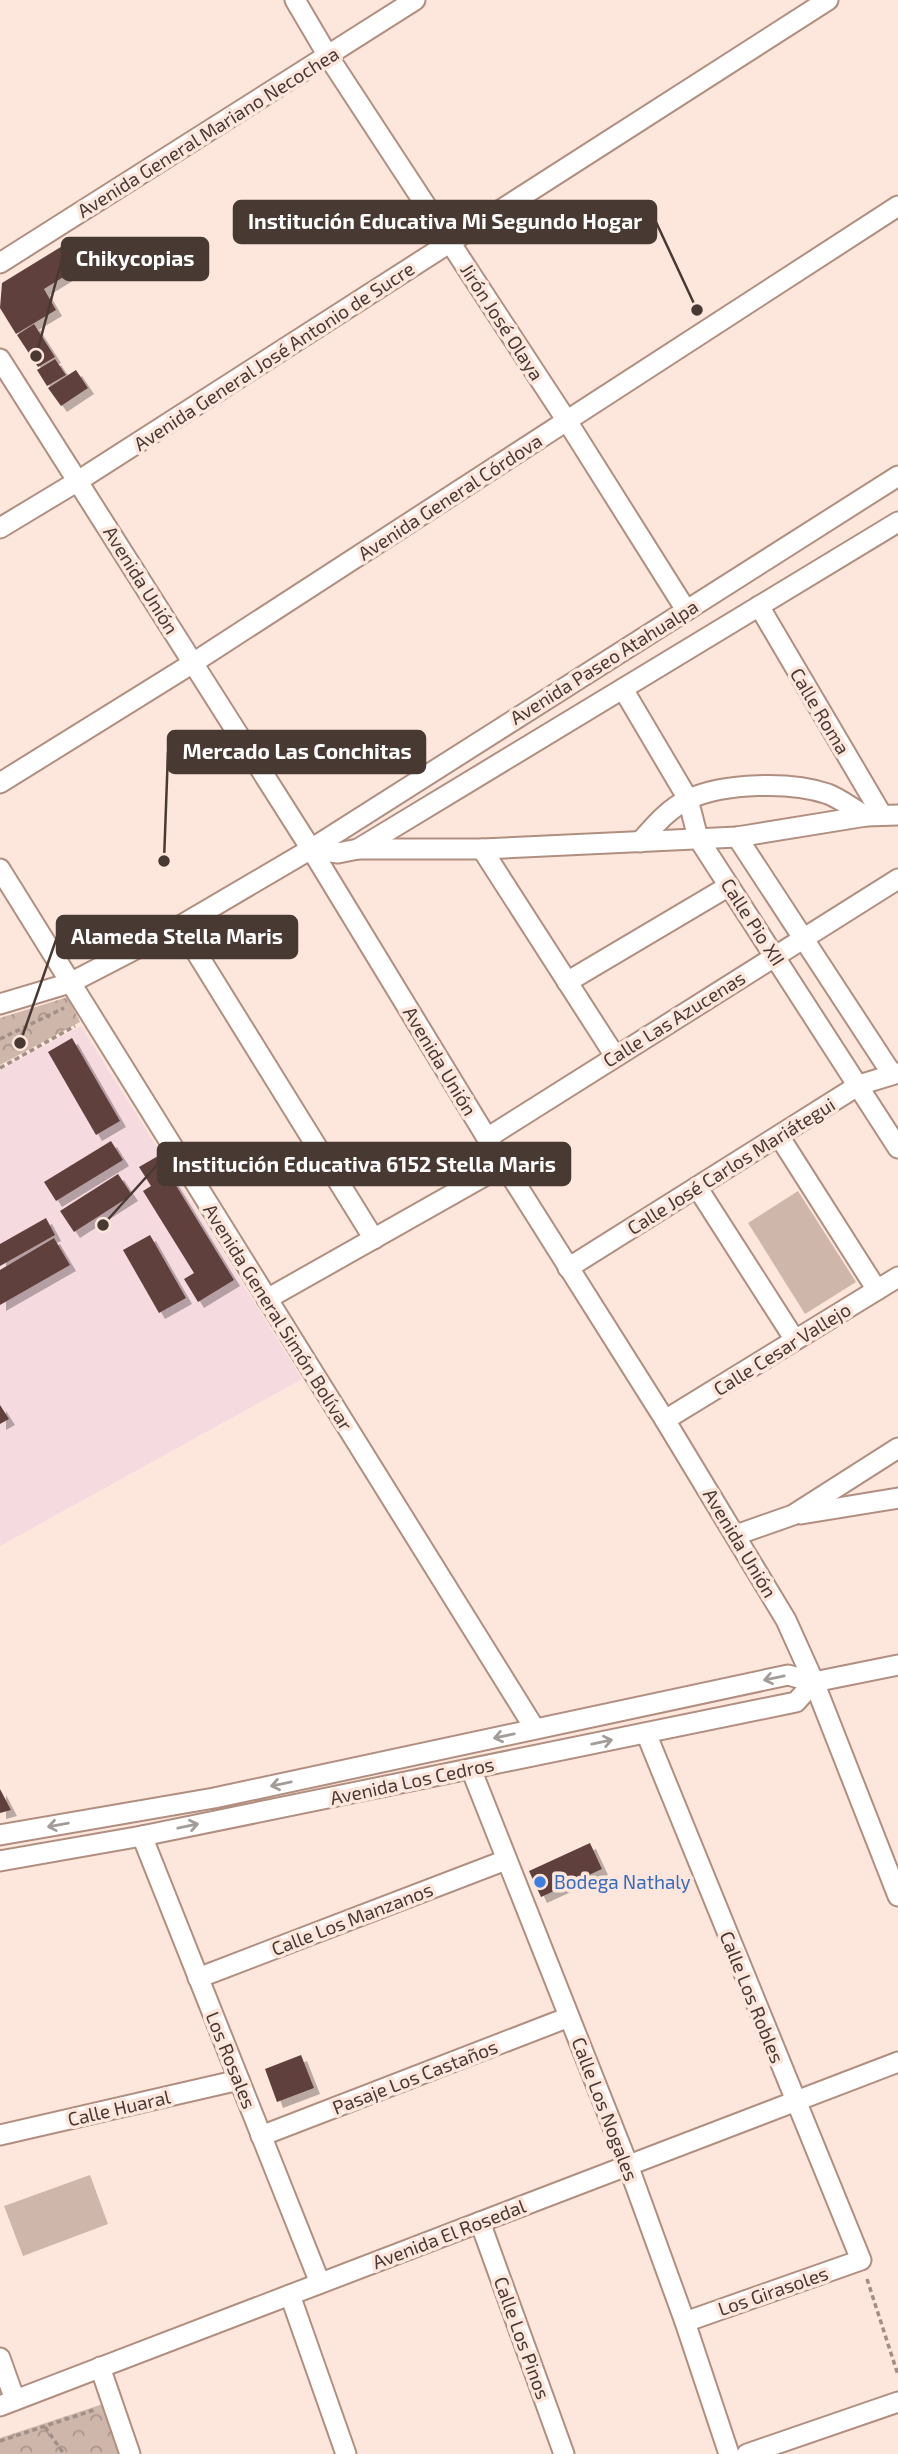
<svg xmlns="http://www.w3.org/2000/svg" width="898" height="2454" font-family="'Exo 2',sans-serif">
  <defs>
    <pattern id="park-crowns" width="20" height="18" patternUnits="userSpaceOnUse" patternTransform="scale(1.75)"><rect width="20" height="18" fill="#cfb6ab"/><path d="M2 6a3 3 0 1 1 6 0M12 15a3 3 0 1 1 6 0" fill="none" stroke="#aa958c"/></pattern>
    <filter id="shadow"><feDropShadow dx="6" dy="6" stdDeviation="0" flood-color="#0004"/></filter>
  </defs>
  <rect width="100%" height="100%" fill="#fde7dd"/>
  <polygon fill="#f5dadf" points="81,1026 302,1379 0,1546 0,1070"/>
  <g fill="url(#park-crowns)">
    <polygon points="68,997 80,1022 0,1065 0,1018"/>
    <polygon points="103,2404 122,2454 0,2454 0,2438"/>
  </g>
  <g fill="#cfb6ab">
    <polygon points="798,1191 856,1282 805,1314 748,1223"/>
    <polygon points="90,2175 108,2224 23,2256 4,2206"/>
  </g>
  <g fill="#60403c" filter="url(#shadow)">
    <polygon points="64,245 78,268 44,289 56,310 16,334 0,308 2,283"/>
    <polygon points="34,324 55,357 38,367 17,335"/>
    <polygon points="55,359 66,375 47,386 37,370"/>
    <polygon points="76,370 88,388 61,406 48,388"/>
    <polygon points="72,1038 120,1121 96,1135 48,1052"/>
    <polygon points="111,1141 123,1160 56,1201 44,1182"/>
    <polygon points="158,1156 234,1280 198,1302 184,1279 194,1273 143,1191 151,1186 139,1167"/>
    <polygon points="118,1174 132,1195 74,1232 60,1211"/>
    <polygon points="46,1218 55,1235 0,1266 0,1244"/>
    <polygon points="150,1235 186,1298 159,1313 123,1250"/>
    <polygon points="54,1238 70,1265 0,1305 0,1270"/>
    <polygon points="0,1405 9,1419 0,1424"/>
    <polygon points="0,1789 11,1810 0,1813"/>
    <polygon points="590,1843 602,1869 541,1897 529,1871"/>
    <polygon points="301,2055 314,2088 277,2102 265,2069"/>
  </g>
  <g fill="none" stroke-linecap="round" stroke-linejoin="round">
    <g stroke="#b08f80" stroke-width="23">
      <g id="minor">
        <polyline points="295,0 328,56 567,421 686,610"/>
        <polyline points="0,263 415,0"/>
        <polyline points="0,359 311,849 487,1138 665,1420 786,1620 814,1682 898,1896"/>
        <polyline points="0,528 78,481 828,0"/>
        <polyline points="759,606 882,815"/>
        <polyline points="623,689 688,799 698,838 898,1148"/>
        <polyline points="0,783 193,663 898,206"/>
        <polyline points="737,837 892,1074"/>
        <path d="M640 842C654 826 669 808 689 799 724 783 791 781 828 794 841 799 853 809 866 816"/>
        <polyline points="311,849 338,853 358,849 898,522"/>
        <polyline points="359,849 482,849 737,837 866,816 898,815"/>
        <polyline points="482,849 615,1056"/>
        <polyline points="0,869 535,1729"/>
        <polyline points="180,926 374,1239"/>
        <polyline points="567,982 729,886"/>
        <polyline points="0,1004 70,983 180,926 311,849 898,476"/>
        <polyline points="779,1136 877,1290"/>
        <polyline points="487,1138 898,879"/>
        <polyline points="697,1187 795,1340"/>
        <polyline points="568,1268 859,1085 898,1073"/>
        <polyline points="267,1299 504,1165"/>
        <polyline points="665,1420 898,1277"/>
        <polyline points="801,1514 898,1498"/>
        <polyline points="736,1535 793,1515 898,1448"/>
        <polyline points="814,1682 898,1665"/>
        <polyline points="646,1733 861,2260 685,2322"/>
        <polyline points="471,1769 628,2165 685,2322 729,2454"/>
        <polyline points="0,1835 214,1798 788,1675 814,1682 796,1702 142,1836 0,1861"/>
        <polyline points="142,1836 320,2283"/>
        <polyline points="198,1978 506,1860"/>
        <polyline points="0,2135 239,2080"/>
        <polyline points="261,2136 569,2017"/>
        <polyline points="480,2222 564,2454"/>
        <polyline points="290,2295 346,2454"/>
        <polyline points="0,2358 15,2400"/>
        <polyline points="100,2367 130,2454"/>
        <polyline points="0,2406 898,2062"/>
        <polyline points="747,2454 898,2402"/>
      </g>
    </g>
    <g stroke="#a18f87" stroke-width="3.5" stroke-dasharray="5 3.5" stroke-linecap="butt">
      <polyline points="0,1039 64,1008"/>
      <polyline points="0,1068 75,1026"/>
      <polyline points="867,2279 898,2375"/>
      <polyline points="45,2427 64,2454"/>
      <polyline points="0,2441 94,2410"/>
    </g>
    <use href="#minor" stroke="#fff" stroke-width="19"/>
  </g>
  <defs><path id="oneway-shaft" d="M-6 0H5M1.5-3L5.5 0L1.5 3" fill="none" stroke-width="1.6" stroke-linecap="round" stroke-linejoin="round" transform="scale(1.75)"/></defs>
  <g stroke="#a49c99">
    <use href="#oneway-shaft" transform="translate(774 1678) rotate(168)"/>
    <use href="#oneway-shaft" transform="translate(504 1736) rotate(168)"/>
    <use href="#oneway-shaft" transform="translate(602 1742) rotate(-12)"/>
    <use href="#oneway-shaft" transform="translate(281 1784) rotate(168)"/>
    <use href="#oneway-shaft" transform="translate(58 1825) rotate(170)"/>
    <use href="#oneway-shaft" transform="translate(188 1826) rotate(-12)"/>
  </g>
  <circle fill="#3f7fe0" stroke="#fde7dd" stroke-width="2.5" cx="540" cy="1882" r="7"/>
  <g text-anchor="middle" stroke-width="7" stroke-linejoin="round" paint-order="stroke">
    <g font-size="19" fill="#483933" stroke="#fde7dd">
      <text transform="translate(208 132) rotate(-32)" y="7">Avenida General Mariano Necochea</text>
      <text transform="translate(502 322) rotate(57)" y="7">Jirón José Olaya</text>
      <text transform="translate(274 356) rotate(-33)" y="7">Avenida General José Antonio de Sucre</text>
      <text transform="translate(450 497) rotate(-33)" y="7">Avenida General Córdova</text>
      <text transform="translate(141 580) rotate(58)" y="7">Avenida Unión</text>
      <text transform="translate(604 662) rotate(-32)" y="7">Avenida Paseo Atahualpa</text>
      <text transform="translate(820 711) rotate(59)" y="7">Calle Roma</text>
      <text transform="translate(753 922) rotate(57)" y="7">Calle Pio XII</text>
      <text transform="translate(674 1019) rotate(-32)" y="7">Calle Las Azucenas</text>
      <text transform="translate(440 1061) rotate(59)" y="7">Avenida Unión</text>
      <text transform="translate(731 1166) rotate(-32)" y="7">Calle José Carlos Mariátegui</text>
      <text transform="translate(278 1317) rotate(58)" y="7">Avenida General Simón Bolívar</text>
      <text transform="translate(782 1349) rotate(-32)" y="7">Calle Cesar Vallejo</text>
      <text transform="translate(740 1543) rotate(59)" y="7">Avenida Unión</text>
      <text transform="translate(412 1781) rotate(-12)" y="7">Avenida Los Cedros</text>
      <text transform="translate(352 1919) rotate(-21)" y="7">Calle Los Manzanos</text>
      <text transform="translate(752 1997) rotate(68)" y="7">Calle Los Robles</text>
      <text transform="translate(231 2060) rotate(68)" y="7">Los Rosales</text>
      <text transform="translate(415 2077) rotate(-21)" y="7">Pasaje Los Castaños</text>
      <text transform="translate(119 2108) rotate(-13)" y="7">Calle Huaral</text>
      <text transform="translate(605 2109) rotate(69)" y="7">Calle Los Nogales</text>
      <text transform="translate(449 2234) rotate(-21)" y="7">Avenida El Rosedal</text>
      <text transform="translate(773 2291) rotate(-19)" y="7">Los Girasoles</text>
      <text transform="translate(522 2338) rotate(70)" y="7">Calle Los Pinos</text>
    </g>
    <g font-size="19" fill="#366cbe" stroke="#fde7dd" text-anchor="start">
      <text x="554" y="1889">Bodega Nathaly</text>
    </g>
  </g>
  <path fill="none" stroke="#483933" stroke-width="2.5" d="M697 310L656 222M36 356L62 259M164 861L168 752M20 1043L57 937M103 1225L158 1164"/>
  <g fill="#483933" stroke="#fde7dd" stroke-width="2.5">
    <circle cx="697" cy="310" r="7"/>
    <circle cx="36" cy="356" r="7"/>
    <circle cx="164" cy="861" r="7"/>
    <circle cx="20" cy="1043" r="7"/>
    <circle cx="103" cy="1225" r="7"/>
  </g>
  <g fill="#483933" stroke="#483933" stroke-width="2.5">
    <rect x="234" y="201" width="422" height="42" rx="7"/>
    <rect x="62" y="238" width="146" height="42" rx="7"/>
    <rect x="168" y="731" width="257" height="42" rx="7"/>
    <rect x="57" y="916" width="240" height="42" rx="7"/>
    <rect x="158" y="1143" width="412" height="42" rx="7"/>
  </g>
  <g font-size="21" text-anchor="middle" font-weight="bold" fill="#fff">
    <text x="445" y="229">Institución Educativa Mi Segundo Hogar</text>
    <text x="135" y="266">Chikycopias</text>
    <text x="297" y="759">Mercado Las Conchitas</text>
    <text x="177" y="944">Alameda Stella Maris</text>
    <text x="364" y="1172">Institución Educativa 6152 Stella Maris</text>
  </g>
</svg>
